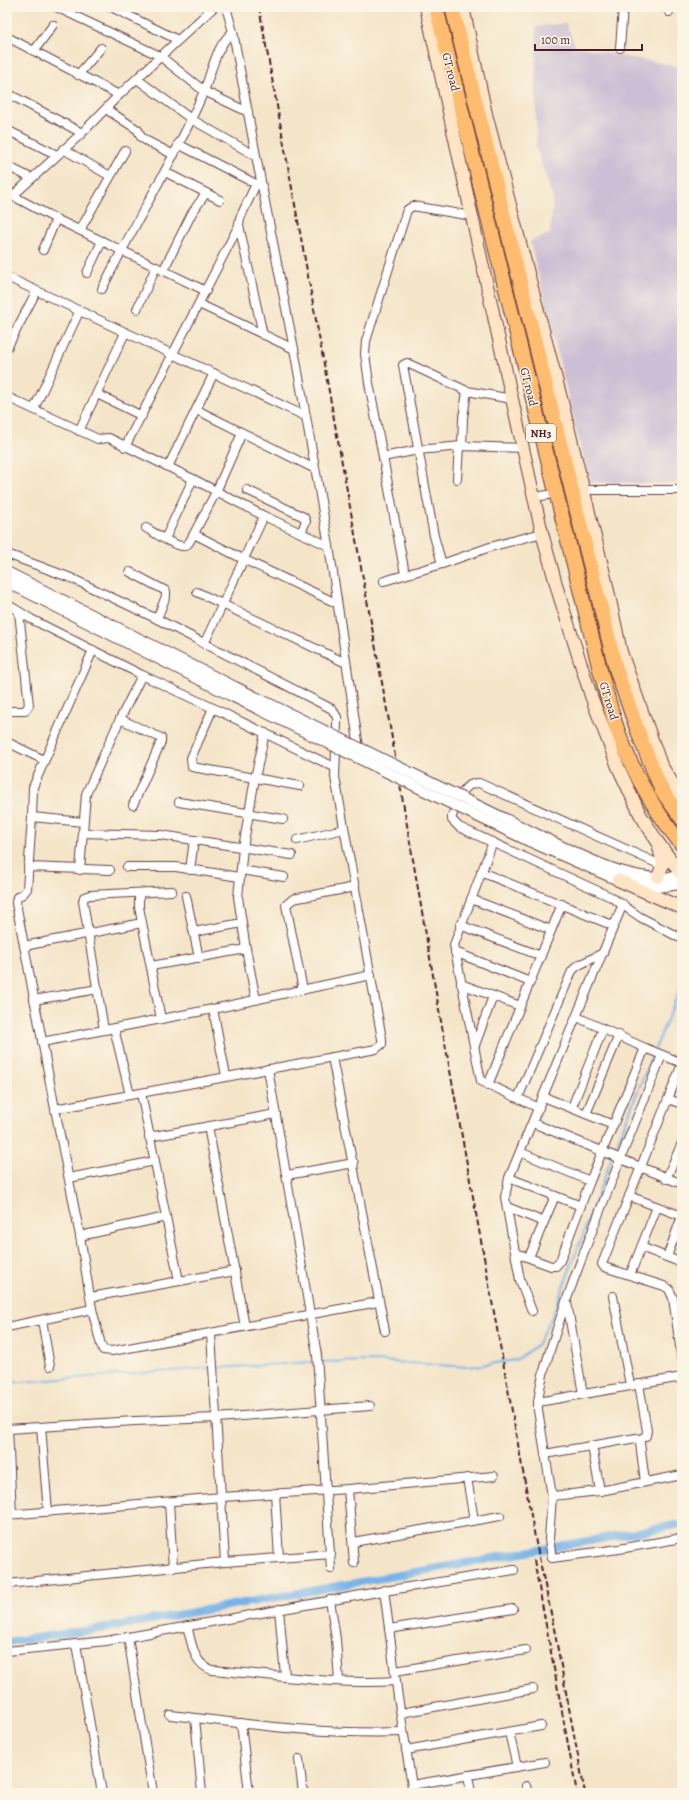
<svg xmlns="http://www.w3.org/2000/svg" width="689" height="1800" font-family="Alegreya,serif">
  <rect width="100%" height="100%" fill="#fcf5e5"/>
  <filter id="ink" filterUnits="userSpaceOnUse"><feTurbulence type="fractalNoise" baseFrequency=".025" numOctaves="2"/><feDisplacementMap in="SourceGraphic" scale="8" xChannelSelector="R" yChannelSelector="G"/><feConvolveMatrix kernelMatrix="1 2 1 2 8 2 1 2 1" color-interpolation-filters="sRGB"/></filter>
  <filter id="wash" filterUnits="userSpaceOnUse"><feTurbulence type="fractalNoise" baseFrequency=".012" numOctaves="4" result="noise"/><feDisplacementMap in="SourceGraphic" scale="16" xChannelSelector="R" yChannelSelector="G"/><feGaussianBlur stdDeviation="0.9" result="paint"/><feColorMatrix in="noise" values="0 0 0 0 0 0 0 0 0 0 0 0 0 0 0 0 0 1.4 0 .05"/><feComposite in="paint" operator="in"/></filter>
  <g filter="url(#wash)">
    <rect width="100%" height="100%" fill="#f4e5c9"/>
    <polygon fill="#ccbed4" points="566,23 575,46 611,54 682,67 682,484 589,482 530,241 550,234 553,199 536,147 536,27"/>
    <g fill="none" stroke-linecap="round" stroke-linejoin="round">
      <g stroke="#77b2e8" stroke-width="2">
        <polyline points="655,1049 682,984"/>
        <polyline points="613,1153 653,1053"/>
        <polyline points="319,1362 376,1361 468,1367 516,1360 537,1345 553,1314 612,1157"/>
        <polyline points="215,1368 315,1362"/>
        <polyline points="7,1383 211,1368"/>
      </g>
      <polyline stroke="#77b2e8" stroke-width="8" points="7,1642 105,1628 682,1524"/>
    </g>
  </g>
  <g filter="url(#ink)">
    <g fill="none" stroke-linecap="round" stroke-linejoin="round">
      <g stroke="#643d43" stroke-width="10">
        <g id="minor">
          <polyline points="56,7 160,56 204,91 248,112"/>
          <polyline points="111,7 178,40"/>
          <polyline points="226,7 233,32 256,156 294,349 329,546 359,748"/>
          <polyline points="669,12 670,7"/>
          <polyline points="7,37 119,95"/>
          <polyline points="620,48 623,7"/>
          <polyline points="34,51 53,25"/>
          <polyline points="78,75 101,48"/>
          <polyline points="137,79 191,119 256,156"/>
          <polyline points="7,93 82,133"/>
          <polyline points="106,109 138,130 141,137 145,140 174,155"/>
          <polyline points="7,130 57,155"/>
          <polyline points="63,149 110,176"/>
          <polyline points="7,166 31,178"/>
          <polyline points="165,172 220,200"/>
          <polyline points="13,196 56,219 206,291"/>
          <polyline points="7,201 82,133 119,95 214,7"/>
          <polyline points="239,225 263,335"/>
          <polyline points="80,230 125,151"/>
          <polyline points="43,250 56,219"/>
          <polyline points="163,271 192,213 206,193"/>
          <polyline points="87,273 102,241"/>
          <polyline points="7,277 305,416"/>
          <path d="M102 289C135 222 175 159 204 91 212 71 216 45 233 32"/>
          <polyline points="199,304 294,349"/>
          <polyline points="137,309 156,267"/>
          <polyline points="7,348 36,292"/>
          <polyline points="97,394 142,416"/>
          <polyline points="7,397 98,439 109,438 193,479 264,516 329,546"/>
          <polyline points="34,409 79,312"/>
          <polyline points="197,410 315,469"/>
          <polyline points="79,431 125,333"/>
          <polyline points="462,446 463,418 467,391"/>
          <polyline points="125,447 239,225 240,218 256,184 178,144"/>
          <polyline points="383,457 418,450 462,446 523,448"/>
          <polyline points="168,467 214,373"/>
          <polyline points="457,479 459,446"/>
          <polyline points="247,490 304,517 306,521 301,533"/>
          <polyline points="579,490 682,490"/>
          <polyline points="534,497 548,495"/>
          <path d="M146 528C153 532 177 548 185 546 187 545 189 543 190 541L216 492 242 433"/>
          <polyline points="194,534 243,559 336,603"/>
          <polyline points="165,539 193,479"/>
          <polyline points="7,554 71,578 157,619 332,709 337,717 337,723 335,777 382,1039 382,1044 376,1049 55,1109"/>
          <polyline points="442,564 434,536 403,365 407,363 467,391 512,399"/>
          <polyline points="130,572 166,591 166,596 157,619"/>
          <polyline points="405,574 369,383 365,354 366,341 407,210 413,206 472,216"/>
          <polyline points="384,581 442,564 490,547 542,533"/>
          <polyline points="197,592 346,663"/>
          <polyline points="7,604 31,619 142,675 213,708 334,767"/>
          <polyline points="204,644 264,516"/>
          <polyline points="93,650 33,787 32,817 27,889 23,894 17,897 16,903 55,1109 80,1236 92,1309 101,1345 103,1350 112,1351 378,1302"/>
          <polyline points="213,708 191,758 192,767 300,786"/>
          <polyline points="7,711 25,711 29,705 19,612"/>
          <polyline points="120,719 161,738 161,742 133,805"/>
          <polyline points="9,743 44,760"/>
          <polyline points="179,802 283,819"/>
          <polyline points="32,817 83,822"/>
          <polyline points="82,833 161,835 292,855"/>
          <polyline points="297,840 344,829"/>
          <polyline points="493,842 454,945 481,1081 539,1108"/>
          <path d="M663 866 479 783C461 783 458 802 452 816V820L459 827 611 897 640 917 682 939"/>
          <polyline points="28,867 110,870"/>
          <polyline points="127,867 176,867 239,877"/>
          <polyline points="80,870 86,794 120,719 142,675"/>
          <polyline points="190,870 194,840"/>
          <polyline points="241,870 284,877"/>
          <polyline points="481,872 614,926"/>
          <polyline points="139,893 139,907 161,1019"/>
          <polyline points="186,896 199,958"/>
          <polyline points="471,899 551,930"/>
          <polyline points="460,925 541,956"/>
          <polyline points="194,932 242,923"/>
          <polyline points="24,946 142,923"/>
          <polyline points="455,952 530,982"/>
          <polyline points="151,966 246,949"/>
          <polyline points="461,984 520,1006"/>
          <polyline points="303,990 286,905 293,899 355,887"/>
          <polyline points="34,1000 98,989"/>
          <polyline points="256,1000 246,949 238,897 243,848 255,778 265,733"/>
          <polyline points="213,1009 226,1076"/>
          <polyline points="114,1028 130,1095"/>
          <polyline points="104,1030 83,901 84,897 90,895 172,891"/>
          <polyline points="42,1042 213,1009 371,975"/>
          <polyline points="474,1048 493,996"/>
          <polyline points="645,1048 682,1063"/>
          <path d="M662 1055C628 1141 592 1226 562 1313 554 1339 537 1384 538 1410L552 1496 549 1539 552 1558 619 1549 682 1538"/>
          <polyline points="332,1057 385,1331"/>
          <polyline points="682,1064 602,1264 604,1267 664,1286 669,1289 673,1298 682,1360"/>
          <polyline points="268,1069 317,1355 331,1569"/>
          <polyline points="488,1085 562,904"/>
          <polyline points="141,1093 179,1281"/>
          <polyline points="544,1097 613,1125"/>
          <polyline points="518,1098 572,971 577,966 603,953"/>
          <polyline points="668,1099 682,1104"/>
          <polyline points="572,1107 603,1029"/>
          <polyline points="586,1114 619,1035"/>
          <polyline points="533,1123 682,1184"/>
          <polyline points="208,1126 245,1327"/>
          <polyline points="149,1137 276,1114"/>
          <polyline points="520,1152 590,1181"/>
          <polyline points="287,1175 354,1163"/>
          <polyline points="69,1178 155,1161"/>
          <polyline points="509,1178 581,1206"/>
          <polyline points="666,1179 682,1143"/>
          <polyline points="629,1196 682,1216"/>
          <polyline points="507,1207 544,1222"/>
          <polyline points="80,1236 166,1217"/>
          <polyline points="641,1247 682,1263"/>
          <polyline points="516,1253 551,1266 556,1266 560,1261 590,1181 645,1048 577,1017"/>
          <polyline points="529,1257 555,1196"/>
          <polyline points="667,1257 682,1216"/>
          <polyline points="630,1275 657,1207"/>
          <polyline points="613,1296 630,1385"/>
          <polyline points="91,1297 235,1271"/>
          <polyline points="567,1303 583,1394"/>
          <polyline points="532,1311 520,1280 505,1197 509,1178 623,904"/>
          <polyline points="42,1320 50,1366"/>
          <polyline points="7,1327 92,1309"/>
          <polyline points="211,1334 225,1562"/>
          <polyline points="538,1402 682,1377"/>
          <polyline points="41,1427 48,1512"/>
          <polyline points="7,1429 135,1421 217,1418 370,1406"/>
          <polyline points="8,1429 12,1515"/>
          <polyline points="638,1440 646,1436 647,1431 639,1384"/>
          <polyline points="592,1446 600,1491"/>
          <polyline points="545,1454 636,1438 640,1443 645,1482"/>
          <polyline points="467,1478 474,1520"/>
          <polyline points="348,1489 354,1563"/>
          <polyline points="275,1493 279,1558"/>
          <polyline points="552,1496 600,1491 682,1475"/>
          <polyline points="169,1502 173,1568"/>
          <polyline points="7,1515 222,1497 348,1489 494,1476"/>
          <polyline points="353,1542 500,1516"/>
          <polyline points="7,1584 225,1562 331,1554"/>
          <polyline points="384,1590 398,1697 413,1793"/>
          <polyline points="330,1600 336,1639 339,1681"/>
          <polyline points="279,1609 285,1676"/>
          <path d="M187 1626C192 1643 193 1664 212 1670 273 1675 335 1685 396 1681"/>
          <polyline points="389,1629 513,1609"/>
          <polyline points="128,1637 153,1793"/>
          <polyline points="76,1644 102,1793"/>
          <polyline points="7,1651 106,1641 372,1593 514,1570"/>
          <polyline points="395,1671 526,1650"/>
          <polyline points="401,1713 533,1689"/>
          <path d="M170 1715C247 1724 325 1735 403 1732"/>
          <polyline points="195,1718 202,1793"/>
          <polyline points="241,1723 249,1793"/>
          <polyline points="509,1732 517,1767"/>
          <polyline points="406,1750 541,1726"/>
          <polyline points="299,1759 303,1793 306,1793"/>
          <polyline points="468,1775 471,1793"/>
          <polyline points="412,1785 545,1762"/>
          <polyline points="526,1786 528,1793"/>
        </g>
      </g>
      <g stroke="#643d43" stroke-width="12">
        <g id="tertiary">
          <polyline points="7,572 235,687"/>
          <polyline points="7,582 230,695"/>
          <path d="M534 833C575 852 635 888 682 875"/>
          <polyline points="529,841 618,880 657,887 682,884"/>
        </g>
      </g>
      <g stroke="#643d43" stroke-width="14">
        <g id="secondary">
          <polyline points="426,7 512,399 542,533 559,595 591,696 618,767 640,814 657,841 682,875"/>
          <polyline points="463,7 486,114 561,398 607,586 621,652 661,765 682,798"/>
          <polyline points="658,877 663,864 659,848"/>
          <polyline points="618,880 682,908"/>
        </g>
      </g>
      <g stroke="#643d43" stroke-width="16">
        <g id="trunk">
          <path d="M436 7 600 670C607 695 613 721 623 744 637 780 658 815 682 845"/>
          <polyline points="452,7 616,669 641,740 662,791 682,819"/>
        </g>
      </g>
      <use href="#minor" stroke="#fff" stroke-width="8"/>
      <use href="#tertiary" stroke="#fff" stroke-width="10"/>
      <use href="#secondary" stroke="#ffe4c6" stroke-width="12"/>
      <use href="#trunk" stroke="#febc70" stroke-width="14"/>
      <g stroke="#4a1f2b" stroke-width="2" stroke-dasharray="6 3" stroke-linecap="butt">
        <polyline points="259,7 389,721 439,1010 536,1543 552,1618 585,1793"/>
        <polyline points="534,1560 577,1793"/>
      </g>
      <g stroke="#643d43" stroke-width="12" stroke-linecap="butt">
        <g id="tertiary-bridge">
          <polyline points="235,687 534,833"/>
          <polyline points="230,695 460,808 529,841"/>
        </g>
      </g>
      <use href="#tertiary-bridge" stroke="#fff" stroke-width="10"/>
    </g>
  </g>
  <g text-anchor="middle" stroke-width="3" stroke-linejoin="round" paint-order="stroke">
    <rect fill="#fcf5e5" stroke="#7f5f63" stroke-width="1" x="526" y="424" width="30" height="18" rx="3"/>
    <g font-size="11" font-weight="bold" fill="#4a1f2b">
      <text x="541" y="437">NH3</text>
    </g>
    <g font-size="12" fill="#4a1f2b" stroke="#fcf5e5">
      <text transform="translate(451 72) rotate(76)" y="4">GT road</text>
      <text transform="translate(529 387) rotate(76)" y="4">GT road</text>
      <text transform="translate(609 701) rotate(73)" y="4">GT road</text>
    </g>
  </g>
  <rect width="689" height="1800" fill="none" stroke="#fcf5e5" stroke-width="24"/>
  <path d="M535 44v6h107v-6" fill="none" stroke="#4a1f2b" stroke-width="2"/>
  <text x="541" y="44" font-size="12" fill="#4a1f2b" stroke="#fcf5e5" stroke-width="3" paint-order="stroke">100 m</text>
</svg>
